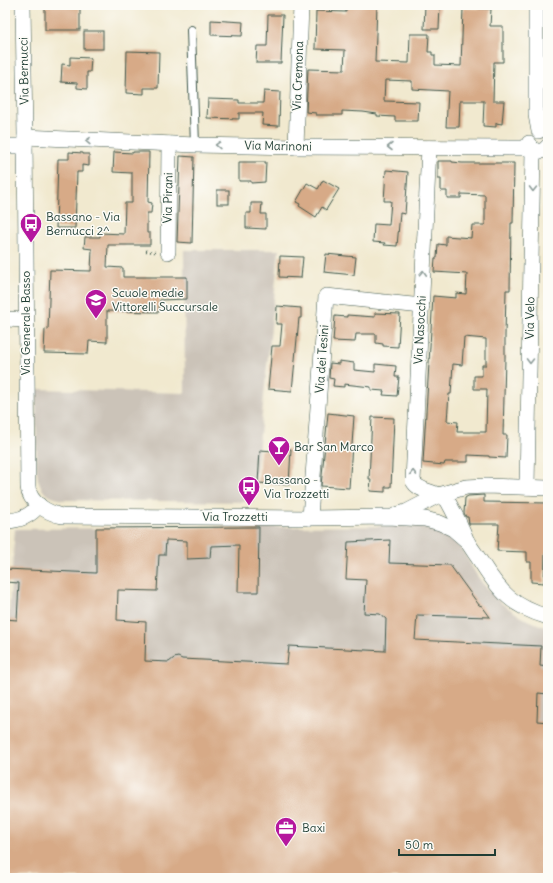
<svg xmlns="http://www.w3.org/2000/svg" width="553" height="883" font-family="Delius,sans-serif">
  <rect width="100%" height="100%" fill="#fdfcf7"/>
  <filter id="ink" filterUnits="userSpaceOnUse"><feTurbulence type="fractalNoise" baseFrequency=".025" numOctaves="2"/><feDisplacementMap in="SourceGraphic" scale="8" xChannelSelector="R" yChannelSelector="G"/><feConvolveMatrix kernelMatrix="1 2 1 2 8 2 1 2 1" color-interpolation-filters="sRGB"/></filter>
  <filter id="wash" filterUnits="userSpaceOnUse"><feTurbulence type="fractalNoise" baseFrequency=".012" numOctaves="4" result="noise"/><feDisplacementMap in="SourceGraphic" scale="16" xChannelSelector="R" yChannelSelector="G"/><feGaussianBlur stdDeviation="0.9" result="paint"/><feColorMatrix in="noise" values="0 0 0 0 0 0 0 0 0 0 0 0 0 0 0 0 0 1.4 0 .05"/><feComposite in="paint" operator="in"/></filter>
  <g filter="url(#wash)">
    <rect width="100%" height="100%" fill="#f1e9cf"/>
    <g fill="#cbc3b8">
      <polygon points="184,250 279,250 253,502 62,500 52,497 46,494 42,489 38,479 37,470 36,389 185,393"/>
      <polygon points="409,526 428,527 436,529 448,535 454,540 461,548 476,574 483,584 492,594 501,603 520,616 529,621 548,628 548,878 5,878 5,668 15,529"/>
    </g>
    <g id="blocks">
      <g fill="#d7aa87" fill-rule="evenodd">
        <rect x="45" y="5" width="35" height="25"/>
        <polygon points="346,5 377,5 375,62 409,63 410,34 429,34 428,52 432,52 432,55 435,55 435,65 461,66 463,8 491,9 490,26 503,26 503,62 494,62 493,101 504,101 502,124 496,123 496,127 483,126 484,101 460,101 459,127 446,127 448,91 412,89 412,81 385,80 384,101 419,102 418,121 395,121 395,117 377,116 377,114 363,112 342,111 342,115 316,115 316,113 306,112 308,69 344,70 345,50 315,49 316,11 346,12"/>
        <polygon points="425,5 440,5 439,29 424,29"/>
        <polygon points="268,15 283,15 281,63 256,63 257,46 267,46"/>
        <polygon points="211,20 243,22 242,36 211,35"/>
        <rect x="84" y="31" width="19" height="18"/>
        <polygon points="127,51 159,52 158,88 144,88 144,94 126,93"/>
        <polygon points="70,57 91,58 90,72 87,72 87,89 77,88 77,83 61,82 62,64 70,65"/>
        <polygon points="264,91 280,92 279,126 262,125 263,113 239,113 239,119 207,118 208,99 239,100 239,103 263,103"/>
        <polygon points="69,152 83,153 83,154 89,154 89,166 82,165 82,172 77,172 75,228 56,228 58,159 69,159"/>
        <polygon points="114,152 133,153 133,152 149,152 148,202 152,203 151,213 147,213 147,233 150,233 150,245 108,245 107,267 123,268 123,277 187,277 187,299 160,300 159,312 107,311 107,342 89,341 88,354 44,353 45,329 48,330 50,270 91,271 92,249 84,248 85,237 100,237 100,233 124,234 125,203 132,203 132,173 113,172"/>
        <polygon points="180,156 194,157 192,243 177,242"/>
        <path d="M438 161H452V162L462 163H514L513 223H511L510 290H506L505 336V358L503 435H507L506 458 489 457V456L468 455V462H445L444 465 423 463 433 296 456 298V293L466 294 467 274 434 272 435 258H437L438 244 446 245V236L471 238 472 225H485V195L461 194V198H447V191H441V179H438ZM464 337 486 339V365H482V376H474V389H487L486 432H457L458 422 447 421 449 394H451L453 364 462 365Z"/>
        <polygon points="239,162 266,162 265,182 251,183 251,181 239,181"/>
        <polygon points="386,170 408,172 405,214 400,213 397,246 384,245 385,243 373,242 374,224 389,225 391,201 384,201"/>
        <polygon points="323,180 339,189 326,210 322,207 316,217 299,206 300,204 296,202 307,183 318,189"/>
        <rect x="217" y="190" width="12" height="14"/>
        <polygon points="251,203 262,203 261,214 266,214 266,229 246,228 246,213 251,213"/>
        <polygon points="326,254 356,257 354,275 324,272"/>
        <polygon points="280,256 303,257 301,278 279,277"/>
        <polygon points="277,306 301,308 301,318 299,318 292,391 268,389 272,346 280,346 282,324 276,324"/>
        <polygon points="375,313 400,314 398,347 383,346 383,344 376,343 376,334 356,334 355,342 333,341 335,316 347,317 347,315 375,317"/>
        <polygon points="339,361 354,363 354,370 375,372 375,364 396,366 395,377 399,377 397,396 383,395 384,391 371,390 371,387 344,384 344,387 333,386 334,379 329,378 330,363 339,364"/>
        <polygon points="328,413 354,416 349,488 321,486"/>
        <polygon points="372,417 394,418 391,487 385,487 385,492 370,491 371,479 369,479"/>
        <polygon points="274,448 291,449 289,485 258,483 260,450 274,451"/>
        <polygon points="484,495 484,502 548,503 548,553 545,553 544,583 531,582 531,562 527,562 527,552 497,551 499,524 469,524 468,517 466,517 464,513 465,498 468,496"/>
        <polygon points="259,527 258,592 238,592 239,545 211,546 210,558 187,559 187,541 166,540 165,555 159,555 157,591 118,590 117,620 146,622 145,661 169,662 174,658 178,657 182,659 287,664 289,646 385,651 386,619 380,614 364,613 366,580 346,579 348,542 390,540 389,563 450,565 479,605 482,606 490,617 417,615 415,640 541,646 540,666 548,667 548,694 538,693 537,721 548,722 548,878 5,878 5,619 17,620 19,583 5,582 5,569 96,573 96,528"/>
      </g>
    </g>
  </g>
  <g filter="url(#ink)">
    <use href="#blocks" fill-opacity="0" stroke="#3e574b" stroke-width="1"/>
    <g fill="none" stroke-linecap="round" stroke-linejoin="round">
      <g stroke="#3e574b" stroke-width="10">
        <polyline id="lane" points="191,30 195,145"/>
      </g>
      <g stroke="#3e574b" stroke-width="16">
        <g id="street">
          <path d="M23 5 25 137 28 487C29 503 48 513 62 516L310 518 388 517 425 519 440 523 453 529 467 541"/>
          <polyline points="536,5 536,115 539,131"/>
          <polyline points="25,137 195,145 296,147 531,148"/>
          <path d="M529 143C533 153 542 154 548 146"/>
          <polyline points="5,146 25,146"/>
          <polyline points="296,147 301,5"/>
          <path d="M429 148 413 481C418 492 437 491 447 500 449 503 451 507 453 511 458 520 462 529 466 539 470 547 476 554 481 562 500 592 513 607 548 617"/>
          <polyline points="168,252 169,144"/>
          <polyline points="5,319 26,320"/>
          <polyline points="527,487 533,150"/>
          <polyline points="396,515 406,512 439,495 466,487 486,486 548,488"/>
          <polyline points="310,518 326,296 422,306"/>
          <path d="M5 521C19 521 30 517 39 505"/>
        </g>
      </g>
      <polyline stroke="#3e574b" stroke-width="2.5" stroke-dasharray="1 3" stroke-linecap="butt" points="146,251 155,252"/>
      <use href="#lane" stroke="#fff" stroke-width="8"/>
      <use href="#street" stroke="#fff" stroke-width="15"/>
    </g>
    <defs><path id="oneway-chevron" d="M-2-3.5L2.5 0L-2 3.5" fill="none" stroke-width="1.6" stroke-linecap="round" stroke-linejoin="round"/></defs>
    <g stroke="#8f9e9a">
      <use href="#oneway-chevron" transform="translate(88 141) rotate(-178)"/>
      <use href="#oneway-chevron" transform="translate(218 145) rotate(-179)"/>
      <use href="#oneway-chevron" transform="translate(390 147) rotate(-180)"/>
      <use href="#oneway-chevron" transform="translate(533 189) rotate(91)"/>
      <use href="#oneway-chevron" transform="translate(423 273) rotate(-87)"/>
      <use href="#oneway-chevron" transform="translate(530 361) rotate(91)"/>
      <use href="#oneway-chevron" transform="translate(413 473) rotate(-89)"/>
    </g>
  </g>
  <defs>
    <g id="bus-pin" transform="scale(1.15)"><path d="M0 17L-7.5 6A9.5 9.5 0 1 1 7.5 6Z" fill="#b5179e" stroke="#fdfcf7"/><path d="M-5-6H5V4H4V6H2V4H-2V6H-4V4H-5ZM-3.5-4V0h7V-4ZM-3.5 1.2v1.5H-2V1.2ZM2 1.2v1.5H3.5V1.2Z" fill="#fff"/></g>
    <g id="school-pin" transform="scale(1.15)"><path d="M0 17L-7.5 6A9.5 9.5 0 1 1 7.5 6Z" fill="#b5179e" stroke="#fdfcf7"/><path d="M0-5L7-2L0 1L-7-2ZM-4 1L0 2.5L4 1V4Q0 6-4 4Z" fill="#fff"/></g>
    <g id="bar-pin" transform="scale(1.15)"><path d="M0 17L-7.5 6A9.5 9.5 0 1 1 7.5 6Z" fill="#b5179e" stroke="#fdfcf7"/><path d="M-6-5H6L.8 .8V4.5H3.5V6h-7V4.5H-.8V.8Z" fill="#fff"/></g>
    <g id="office-pin" transform="scale(1.15)"><path d="M0 17L-7.5 6A9.5 9.5 0 1 1 7.5 6Z" fill="#b5179e" stroke="#fdfcf7"/><path d="M-6-3h4V-5.5h4V-3h4V5H-6ZM-1-4.5V-3h2v-1.5ZM-6 0V1H6V0Z" fill="#fff"/></g>
  </defs>
  <g fill-rule="evenodd">
    <use href="#bus-pin" x="31" y="224"/>
    <use href="#school-pin" x="96" y="300"/>
    <use href="#bar-pin" x="279" y="447"/>
    <use href="#bus-pin" x="249" y="487"/>
    <use href="#office-pin" x="286" y="828"/>
  </g>
  <g text-anchor="middle" stroke-width="3" stroke-linejoin="round" paint-order="stroke">
    <g font-size="12" fill="#1f3d34" stroke="#fdfcf7">
      <text transform="translate(24 71) rotate(-91)" y="4">Via Bernucci</text>
      <text transform="translate(298 76) rotate(-88)" y="4">Via Cremona</text>
      <text transform="translate(278 146) rotate(1)" y="4">Via Marinoni</text>
      <text transform="translate(168 198) rotate(-89)" y="4">Via Pirani</text>
      <text transform="translate(530 318) rotate(-89)" y="4">Via Velo</text>
      <text transform="translate(26 323) rotate(-90)" y="4">Via Generale Basso</text>
      <text transform="translate(420 330) rotate(-87)" y="4">Via Nasocchi</text>
      <text transform="translate(322 359) rotate(-86)" y="4">Via dei Tesini</text>
      <text x="235" y="521">Via Trozzetti</text>
    </g>
    <g font-size="12" fill="#1f3d34" stroke="#fdfcf7" text-anchor="start">
      <text x="46" y="221">Bassano - Via<tspan x="46" dy="14">Bernucci 2^</tspan></text>
      <text x="112" y="297">Scuole medie<tspan x="112" dy="14">Vittorelli Succursale</tspan></text>
      <text x="294" y="451">Bar San Marco</text>
      <text x="264" y="484">Bassano -<tspan x="264" dy="14">Via Trozzetti</tspan></text>
      <text x="302" y="832">Baxi</text>
    </g>
  </g>
  <rect width="553" height="883" fill="none" stroke="#fdfcf7" stroke-width="20"/>
  <path d="M399 849v6h96v-6" fill="none" stroke="#1f3d34" stroke-width="2"/>
  <text x="405" y="849" font-size="12" fill="#1f3d34" stroke="#fdfcf7" stroke-width="3" paint-order="stroke">50 m</text>
</svg>
